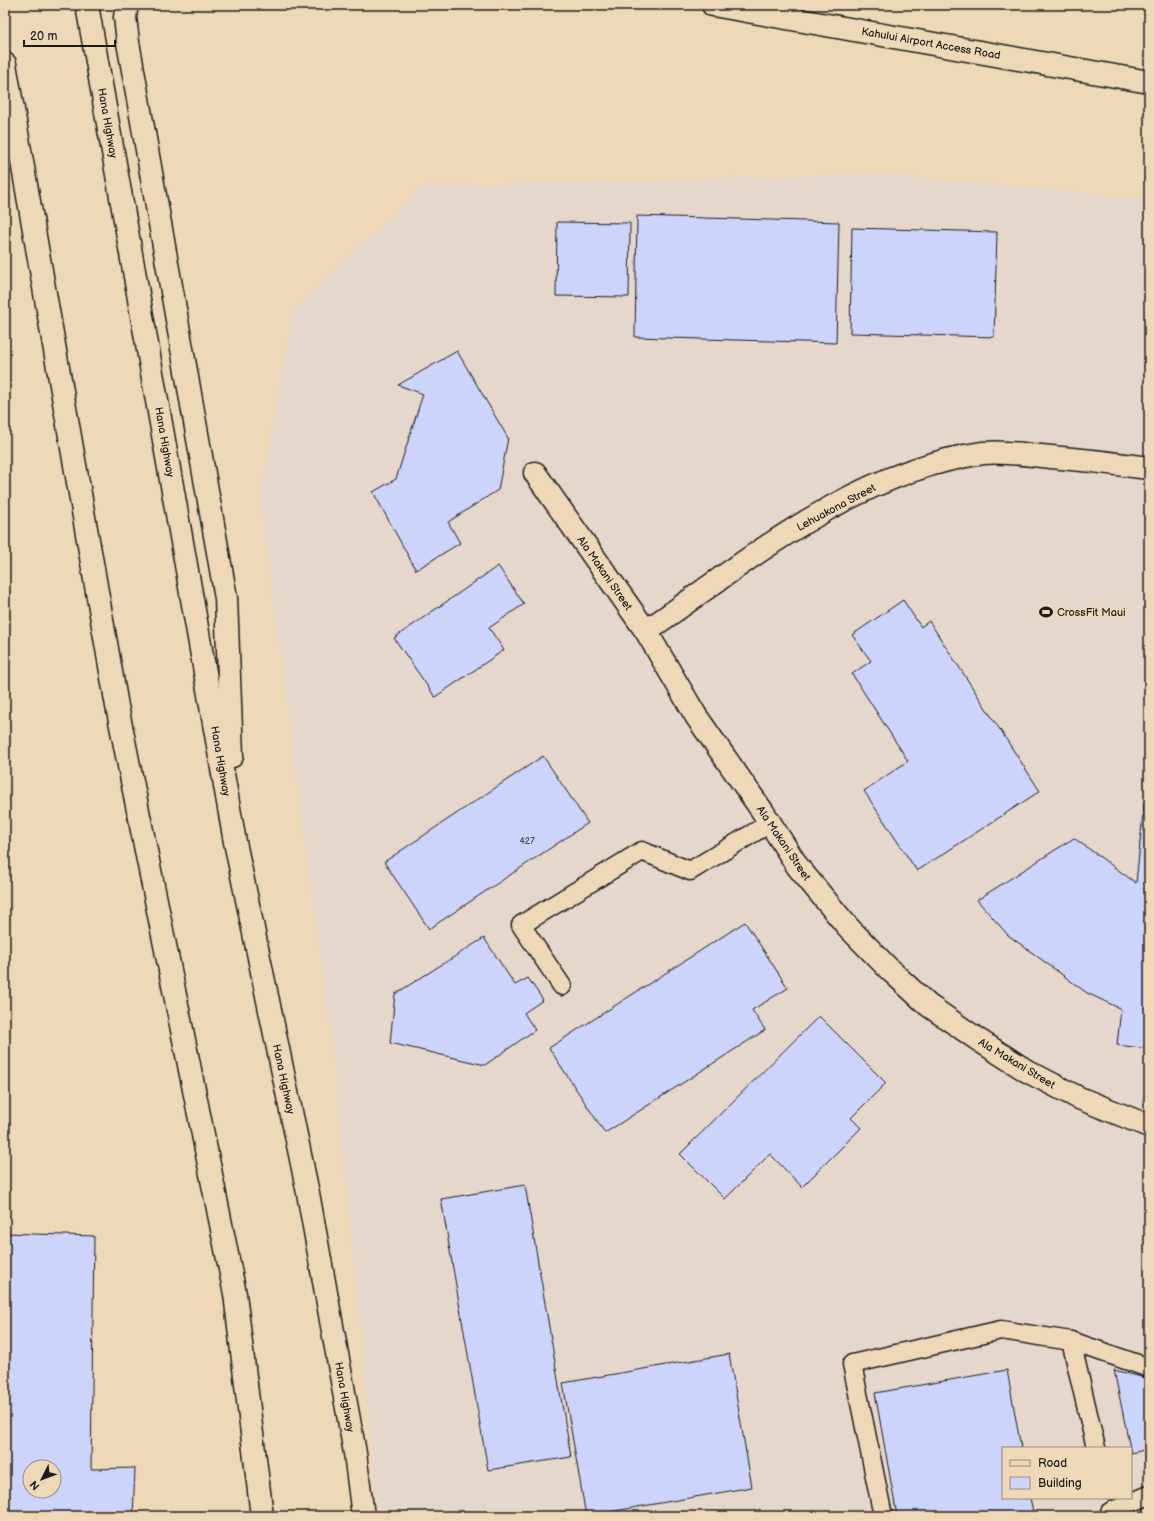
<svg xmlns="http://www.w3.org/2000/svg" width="1154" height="1521" font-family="'Balsamiq Sans',sans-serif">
  <rect width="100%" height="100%" fill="#efd8b8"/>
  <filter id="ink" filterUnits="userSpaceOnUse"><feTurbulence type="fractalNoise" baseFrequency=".025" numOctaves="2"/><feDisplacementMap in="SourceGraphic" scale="8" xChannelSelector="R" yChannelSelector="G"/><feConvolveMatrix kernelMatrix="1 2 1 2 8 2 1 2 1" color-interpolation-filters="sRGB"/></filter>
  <g filter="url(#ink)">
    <path fill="#e5d7cc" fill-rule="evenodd" d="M876 174 1149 199V1516H378L334 1058 260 500 293 311 423 186ZM1003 1448H1131V1498H1003Z"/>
    <g fill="#cdd4fc" stroke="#1c1c1c" fill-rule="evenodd">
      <polygon points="637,216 839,222 836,343 635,337"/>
      <polygon points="557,222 630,223 629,297 556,296"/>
      <polygon points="852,228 997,232 994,337 850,333"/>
      <polygon points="457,351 508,438 498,490 448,522 460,543 416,570 373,492 396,479 423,394 398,385"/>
      <polygon points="498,566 524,604 489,628 504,650 435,697 394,638"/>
      <polygon points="903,600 921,627 929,621 1040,791 917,871 864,791 908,761 852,674 871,661 852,635"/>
      <polygon points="543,756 588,823 429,929 384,862"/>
      <polygon points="1144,803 1149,803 1149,1049 1117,1045 1121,1009 1087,993 1008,935 977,900 1074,838 1136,883"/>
      <polygon points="745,922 788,988 752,1010 765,1030 605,1133 549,1048"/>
      <polygon points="484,938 515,985 528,978 543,1000 524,1013 535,1030 485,1065 390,1043 395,994"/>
      <polygon points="819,1016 886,1083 851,1118 861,1128 802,1187 770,1154 725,1199 680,1154"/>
      <polygon points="525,1185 571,1457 488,1470 441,1199"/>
      <path d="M5 1233 94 1236 91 1469 135 1468 133 1516H5ZM30 1467H54V1491H30Z"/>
      <polygon points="729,1354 752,1487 586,1516 563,1383"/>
      <polygon points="1007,1370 1021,1448 1003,1448 1003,1498 1030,1498 1034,1516 897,1516 875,1393"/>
      <polygon points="1114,1370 1149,1379 1149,1449 1131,1453"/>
    </g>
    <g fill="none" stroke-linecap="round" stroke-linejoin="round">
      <g stroke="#1c1c1c" stroke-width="21">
        <g id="lane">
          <polyline points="562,986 521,925 642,851 690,871 770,823"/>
          <polyline points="1071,1341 1149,1368"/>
          <polyline points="1110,1512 1149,1495"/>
          <polyline points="883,1516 852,1364 1001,1330 1071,1341 1096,1448"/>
        </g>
      </g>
      <g stroke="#1c1c1c" stroke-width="25">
        <g id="street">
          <polyline points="535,473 646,631 696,716 763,812 798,867 847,926 890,970 928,1005 977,1039 1027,1071 1079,1098 1149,1126"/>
          <path d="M646 631C749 560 855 471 983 453 1001 451 1022 454 1041 456 1077 459 1113 463 1149 468"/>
        </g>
      </g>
      <g stroke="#1c1c1c" stroke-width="25">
        <g id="primary">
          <polyline points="87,5 235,842 308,1193 355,1453 363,1516"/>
          <polyline points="127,5 125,17 128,42 226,598 232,756"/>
          <polyline points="713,5 1149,82"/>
          <polyline points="5,64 117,706 235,1294 262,1516"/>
        </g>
      </g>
      <use href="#lane" stroke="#efd8b8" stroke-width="18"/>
      <use href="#street" stroke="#efd8b8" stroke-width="22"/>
      <use href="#primary" stroke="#efd8b8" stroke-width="22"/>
    </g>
  </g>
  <defs>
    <g id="stadium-bare" transform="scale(1.08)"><path d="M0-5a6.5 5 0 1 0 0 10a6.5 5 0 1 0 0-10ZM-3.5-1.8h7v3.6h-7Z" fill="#1c1c1c" stroke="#efd8b8" stroke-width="2.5" paint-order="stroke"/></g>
  </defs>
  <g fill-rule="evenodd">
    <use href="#stadium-bare" x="1046" y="612"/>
  </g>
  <g text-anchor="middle" stroke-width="4" stroke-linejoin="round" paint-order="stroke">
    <g font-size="9" fill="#484a54">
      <text x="527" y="844">427</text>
    </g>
    <g font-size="11" fill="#1c1c1c" stroke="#efd8b8">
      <text transform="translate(931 43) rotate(10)" y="4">Kahului Airport Access Road</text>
      <text transform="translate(108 123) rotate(80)" y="4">Hana Highway</text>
      <text transform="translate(165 442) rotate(80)" y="4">Hana Highway</text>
      <text transform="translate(836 507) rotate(-28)" y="4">Lehuakona Street</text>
      <text transform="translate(605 573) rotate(55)" y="4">Ala Makani Street</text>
      <text transform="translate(221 761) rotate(80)" y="4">Hana Highway</text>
      <text transform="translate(784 843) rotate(56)" y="4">Ala Makani Street</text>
      <text transform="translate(1017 1063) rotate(31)" y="4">Ala Makani Street</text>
      <text transform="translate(284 1079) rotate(78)" y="4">Hana Highway</text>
      <text transform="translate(345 1397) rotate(80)" y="4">Hana Highway</text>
    </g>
    <g font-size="11" fill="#1c1c1c" stroke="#efd8b8" text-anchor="start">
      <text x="1057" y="616">CrossFit Maui</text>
    </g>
  </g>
  <rect width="1154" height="1521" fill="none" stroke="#efd8b8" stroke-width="20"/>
  <rect x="10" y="10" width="1134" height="1501" fill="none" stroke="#1c1c1c" stroke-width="1.5" filter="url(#ink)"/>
  <rect x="1002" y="1447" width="130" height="52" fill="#efd8b8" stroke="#9b8d7a"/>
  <rect x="1010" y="1460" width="20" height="6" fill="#efd8b8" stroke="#9b8d7a"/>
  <text x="1038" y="1467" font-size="12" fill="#1c1c1c">Road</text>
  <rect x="1010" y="1477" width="20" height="12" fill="#cdd4fc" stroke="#9b8d7a"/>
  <text x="1038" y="1487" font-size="12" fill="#1c1c1c">Building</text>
  <g transform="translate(42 1479) rotate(228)"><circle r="19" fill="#efd8b8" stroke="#9b8d7a"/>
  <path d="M0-3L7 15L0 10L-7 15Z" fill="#1c1c1c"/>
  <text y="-6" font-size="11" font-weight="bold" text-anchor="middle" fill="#1c1c1c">N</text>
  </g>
  <path d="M24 40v6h91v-6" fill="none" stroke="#1c1c1c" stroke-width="2"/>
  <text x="30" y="40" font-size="12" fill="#1c1c1c" stroke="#efd8b8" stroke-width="3" paint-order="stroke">20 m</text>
</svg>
